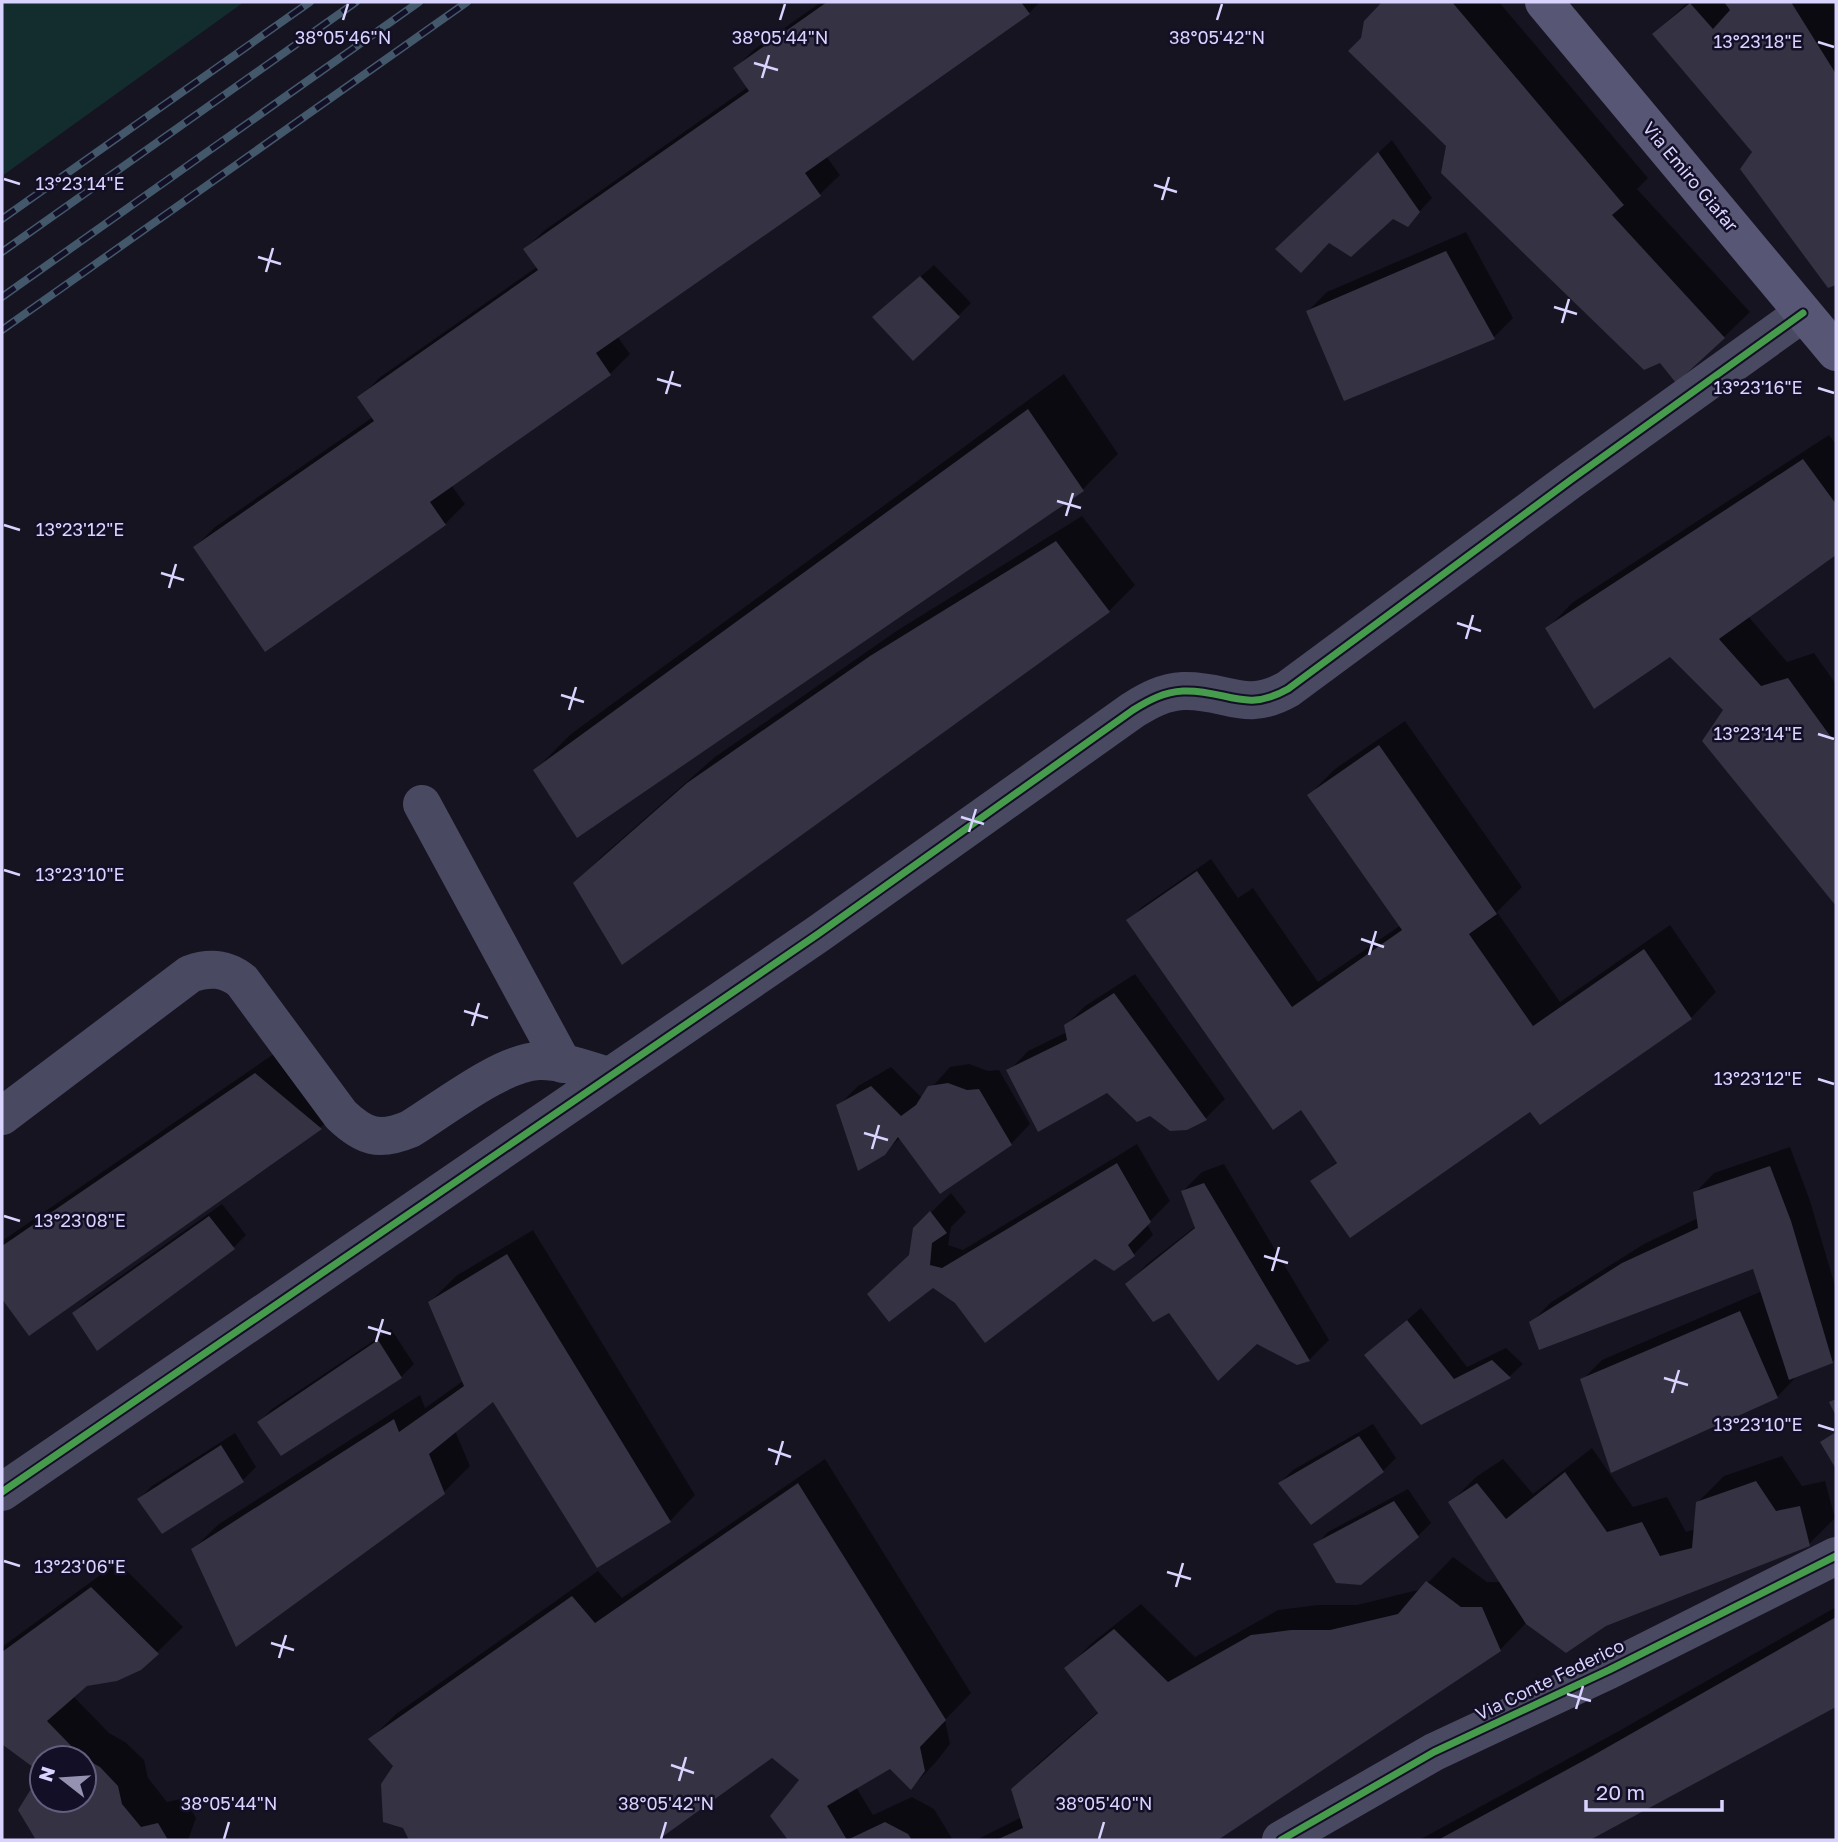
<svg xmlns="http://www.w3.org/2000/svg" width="1838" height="1842" font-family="'Golos Text',sans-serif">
  <rect width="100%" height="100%" fill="#161421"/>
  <polygon fill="#132c2d" points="2,2 244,2 2,176"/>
  <g fill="#0007">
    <polygon points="821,2 1040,2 1029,13 826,156 840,175 820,194 617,336 630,354 610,374 451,485 465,504 445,524 266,649 195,547 215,527 373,417 360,398 379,378 537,267 525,249 545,230 748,87 735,68 755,49"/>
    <polygon points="1384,2 1499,2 1648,178 1637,189 1750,312 1724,337 1661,361 1447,146 1365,21"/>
    <polygon points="1688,2 1833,2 1836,7 1836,283 1829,286 1754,152 1654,34"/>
    <polygon points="1392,140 1432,198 1407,225 1393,217 1329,241 1290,236"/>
    <polygon points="1466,232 1513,318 1494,337 1308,311 1327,292"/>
    <polygon points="934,265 971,303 958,316 874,317"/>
    <polygon points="1064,374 1118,454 1082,490 535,770 571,734"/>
    <polygon points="1829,435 1836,444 1836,553 1748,616 1787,662 1814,653 1836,684 1836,903 1704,740 1726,710 1670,655 1547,629 1572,603"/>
    <polygon points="1082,516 1135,585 1109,611 623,962 576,883 601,857 715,757 898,630"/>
    <polygon points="1405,721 1522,887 1497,912 1560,1002 1670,925 1716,992 1691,1018 1531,1110 1312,1182 1339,1160 1302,1108 1129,920 1142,907 1211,859 1238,898 1253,888 1318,982 1401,925 1309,795 1335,769"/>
    <polygon points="1135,974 1225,1099 1206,1118 1186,1128 1150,1114 1108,1090 1009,1071 1028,1051 1067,1032 1065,1026 1085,1006"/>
    <polygon points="281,1049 346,1103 320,1128 30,1334 2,1296 2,1241"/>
    <polygon points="969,1064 988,1071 999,1070 1030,1124 1011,1144 900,1138 884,1153 838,1106 858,1086 891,1067 922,1098 950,1067"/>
    <polygon points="1137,1144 1170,1201 1147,1224 1153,1235 1133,1255 1095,1257 956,1302 911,1254 914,1229 951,1193 966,1212 951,1227 948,1245 963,1250"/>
    <polygon points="1790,1147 1810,1201 1836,1289 1836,1358 1832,1362 1796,1377 1777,1397 1582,1380 1602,1360 1762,1291 1754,1266 1531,1323 1550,1303 1644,1244 1698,1218 1695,1193 1714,1173"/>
    <polygon points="1224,1164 1329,1340 1309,1360 1297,1363 1257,1342 1170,1311 1128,1284 1147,1264 1196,1226 1183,1191 1202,1172"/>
    <polygon points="222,1204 246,1235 233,1248 74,1313 87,1300"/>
    <polygon points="533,1230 695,1495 670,1521 493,1399 455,1431 470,1466 444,1492 193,1549 219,1524 420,1395 425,1408 463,1381 430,1302 456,1276"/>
    <polygon points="1421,1308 1467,1367 1506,1348 1523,1364 1510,1376 1421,1423 1366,1355"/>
    <polygon points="391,1329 414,1364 401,1377 259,1422 272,1409"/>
    <polygon points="1373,1424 1396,1458 1383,1471 1280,1483 1293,1470"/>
    <polygon points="235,1433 256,1467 243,1480 139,1499 152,1486"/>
    <polygon points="1592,1448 1633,1507 1667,1497 1686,1532 1695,1529 1698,1502 1724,1476 1782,1456 1802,1486 1825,1481 1835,1518 1809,1544 1527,1622 1500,1650 1215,1840 976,1840 1022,1817 1013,1789 1039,1763 1099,1711 1066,1669 1092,1643 1141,1604 1195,1657 1278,1610 1318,1605 1357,1605 1422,1589 1453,1557 1487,1582 1501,1582 1450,1503 1476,1477 1503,1459 1533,1494"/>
    <polygon points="825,1459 971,1693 945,1720 950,1744 936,1762 911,1788 890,1767 856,1787 873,1815 912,1797 934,1809 953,1840 791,1840 772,1816 801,1780 772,1756 655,1840 411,1840 404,1826 395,1766 371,1739 396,1714 598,1571 622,1598"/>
    <polygon points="1408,1489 1431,1523 1418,1536 1316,1545 1328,1532"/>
    <polygon points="118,1562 183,1627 141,1668 86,1684 73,1696 109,1733 125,1742 144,1760 148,1778 167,1802 184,1798 196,1818 188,1840 39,1840 20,1810 42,1774 42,1800 84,1800 84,1758 42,1758 42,1772 3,1743 2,1744 2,1647"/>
    <polygon points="1836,1607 1836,1705 1587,1840 1419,1840 1619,1731"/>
  </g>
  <g fill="#343243">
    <polygon points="827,2 1021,2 1030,14 805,173 821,196 596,353 611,375 430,502 446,525 265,652 193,547 374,421 357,397 538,270 523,249 749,91 733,68"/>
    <polygon points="1382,2 1452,2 1624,205 1612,215 1725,338 1676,383 1660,363 1644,370 1441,173 1446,146 1348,51 1361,38 1364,21"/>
    <polygon points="1724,2 1791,2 1836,74 1836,285 1828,288 1740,169 1752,152 1652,34 1690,3 1713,29 1730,10"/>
    <polygon points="1378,152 1420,212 1408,227 1393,219 1351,257 1329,243 1301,273 1275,249"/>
    <polygon points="1446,251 1495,339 1344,401 1306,311"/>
    <polygon points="920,276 960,317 913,361 872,317"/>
    <polygon points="1028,409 1084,491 577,838 533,770"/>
    <polygon points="1803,459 1836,504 1836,555 1719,639 1761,686 1788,678 1836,744 1836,906 1702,741 1723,710 1670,657 1594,709 1545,628"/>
    <polygon points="1056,541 1110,612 622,965 573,883 687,783 870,656"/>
    <polygon points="1379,745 1497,914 1469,934 1533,1026 1644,949 1692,1019 1540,1125 1530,1112 1350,1238 1310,1181 1337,1163 1301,1110 1273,1130 1126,920 1197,871 1292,1007 1402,930 1307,795"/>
    <polygon points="1114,993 1207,1120 1187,1130 1170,1131 1150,1116 1137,1122 1107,1093 1038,1132 1006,1070 1067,1040 1064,1025"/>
    <polygon points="255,1073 322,1129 29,1336 2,1299 2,1246"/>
    <polygon points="948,1083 967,1090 979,1089 1012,1145 940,1194 898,1137 885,1155 858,1171 836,1105 871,1086 901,1116 916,1105 928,1086"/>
    <polygon points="1117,1163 1151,1222 1128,1245 1135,1256 1114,1271 1095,1259 985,1343 955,1303 933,1288 889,1322 867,1294 909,1255 913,1228 930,1211 947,1233 932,1243 930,1265 942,1268"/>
    <polygon points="1770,1166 1791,1221 1833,1363 1789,1380 1753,1269 1539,1350 1529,1322 1622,1263 1698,1228 1693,1192"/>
    <polygon points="1204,1183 1310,1361 1297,1365 1257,1344 1218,1381 1169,1313 1153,1322 1125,1284 1195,1228 1181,1191"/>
    <polygon points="209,1216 235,1249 97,1351 72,1313"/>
    <polygon points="507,1254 671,1522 597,1568 493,1402 429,1454 445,1494 236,1647 191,1549 394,1419 399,1432 464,1386 428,1302"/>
    <polygon points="1740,1311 1778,1398 1611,1473 1580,1379"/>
    <polygon points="1407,1320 1454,1379 1492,1360 1511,1378 1421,1425 1364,1355"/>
    <polygon points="378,1340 402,1378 281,1456 257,1422"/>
    <polygon points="1836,1399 1836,1416 1829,1402"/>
    <polygon points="1836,1432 1836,1469 1820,1442"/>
    <polygon points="1359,1436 1384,1472 1311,1525 1278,1483"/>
    <polygon points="221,1445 244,1482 162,1534 137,1499"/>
    <polygon points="1565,1472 1607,1532 1642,1522 1660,1556 1692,1548 1696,1502 1756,1481 1776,1511 1800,1506 1810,1546 1606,1626 1566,1653 1526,1624 1448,1502 1477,1483 1506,1519"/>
    <polygon points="798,1483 946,1720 920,1747 925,1771 911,1790 890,1769 827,1806 847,1840 885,1822 908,1834 912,1840 788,1840 770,1816 799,1780 772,1758 658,1840 409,1840 403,1828 383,1822 381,1784 393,1766 368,1739 572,1596 595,1623"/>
    <polygon points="1394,1501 1419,1537 1361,1585 1336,1583 1313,1544"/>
    <polygon points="1426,1581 1461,1607 1482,1607 1501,1651 1218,1840 996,1840 1023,1828 1011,1789 1098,1713 1064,1668 1114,1629 1168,1682 1251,1635 1291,1630 1330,1630 1398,1614"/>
    <polygon points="91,1587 159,1654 141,1670 117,1681 87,1686 47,1721 83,1758 42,1758 42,1800 84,1800 84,1758 100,1767 118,1786 122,1804 141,1827 158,1823 168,1840 36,1840 18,1810 41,1773 3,1745 2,1747 2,1652"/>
    <polygon points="1836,1617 1836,1707 1590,1840 1438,1840 1592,1756"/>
  </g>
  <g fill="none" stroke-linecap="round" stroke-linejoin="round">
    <g stroke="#4a4962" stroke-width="38">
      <polyline points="422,804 563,1064"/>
      <path d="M2 1116 190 974C209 967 226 968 242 981L341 1115C364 1137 379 1142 410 1129 443 1109 502 1062 539 1061 562 1060 587 1070 609 1076"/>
      <path d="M2 1492 818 934 1133 710C1149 700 1164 692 1183 691 1226 689 1244 714 1288 689L1572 479 1803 313"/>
      <polyline points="1281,1840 1434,1752 1609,1670 1836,1556"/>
    </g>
    <polyline stroke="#575674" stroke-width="38" points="1544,2 1836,352"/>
    <g stroke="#43596b" stroke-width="8">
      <g id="rail">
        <polyline points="2,219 310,2"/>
        <polyline points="2,252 356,2"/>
        <polyline points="2,297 419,2"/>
        <polyline points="2,330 467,2"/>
      </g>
    </g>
    <use href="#rail" stroke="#130f26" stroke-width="5" stroke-dasharray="16" stroke-linecap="butt"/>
    <g stroke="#130f26" stroke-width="11">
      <g id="cycleway">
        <path d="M2 1492 818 934 1133 710C1149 700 1164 692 1183 691 1226 689 1244 714 1288 689L1572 479 1803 313"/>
        <polyline points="1281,1840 1434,1752 1609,1670 1836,1556"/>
      </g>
    </g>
    <use href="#cycleway" stroke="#469c4c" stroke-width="7"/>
  </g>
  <path fill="none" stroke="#d9d4ff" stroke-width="2.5" d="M343 20 348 4M780 20 785 4M1217 20 1222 4M1818 42 1834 47M754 63 778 70M762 78 769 55M4 179 20 184M1154 185 1177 192M1162 200 1169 177M258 257 281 264M266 272 273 248M1554 307 1577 314M1562 323 1569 299M657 379 681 386M1818 388 1834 393M666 394 673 371M1057 501 1081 508M1066 516 1073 493M4 525 20 530M161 573 184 580M169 588 176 564M1457 623 1481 631M1466 639 1473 615M561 695 584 702M569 710 576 687M1818 734 1834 739M961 817 984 824M969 832 976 809M4 870 20 875M1361 939 1384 947M1369 955 1376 931M464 1011 488 1018M472 1026 479 1003M1818 1079 1834 1084M864 1133 888 1140M872 1149 879 1125M4 1216 20 1221M1264 1256 1288 1263M1272 1271 1279 1247M368 1327 391 1334M376 1342 383 1319M1664 1378 1688 1385M1672 1393 1679 1370M1818 1425 1834 1430M768 1449 791 1457M776 1465 783 1441M4 1561 20 1566M1167 1572 1191 1579M1176 1587 1183 1563M271 1643 294 1650M279 1658 286 1635M1567 1694 1591 1701M1576 1709 1583 1686M671 1765 694 1773M679 1781 686 1757M224 1839 229 1822M661 1839 666 1822M1099 1839 1104 1822"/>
  <g text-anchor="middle" stroke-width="5" stroke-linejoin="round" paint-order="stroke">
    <g font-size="18" fill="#d9d4ff" stroke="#130f26">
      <text transform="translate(1690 177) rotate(50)" y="6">Via Emiro Giafar</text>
      <text transform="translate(1550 1680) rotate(-26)" y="6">Via Conte Federico</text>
    </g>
  </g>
  <g font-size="18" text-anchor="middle" fill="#d9d4ff" stroke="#130f26" stroke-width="5" stroke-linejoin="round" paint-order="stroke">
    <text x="343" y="44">38°05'46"N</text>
    <text x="780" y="44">38°05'44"N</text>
    <text x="1217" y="44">38°05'42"N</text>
    <text x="1758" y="48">13°23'18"E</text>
    <text x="80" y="190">13°23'14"E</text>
    <text x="1758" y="394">13°23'16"E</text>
    <text x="80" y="536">13°23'12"E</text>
    <text x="1758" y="740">13°23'14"E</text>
    <text x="80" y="881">13°23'10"E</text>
    <text x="1758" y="1085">13°23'12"E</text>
    <text x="80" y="1227">13°23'08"E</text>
    <text x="1758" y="1431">13°23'10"E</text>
    <text x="80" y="1573">13°23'06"E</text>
    <text x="229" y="1810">38°05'44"N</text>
    <text x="666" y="1810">38°05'42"N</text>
    <text x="1104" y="1810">38°05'40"N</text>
  </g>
  <rect width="1838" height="1842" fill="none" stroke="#d9d4ff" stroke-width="7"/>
  <g transform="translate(63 1779) rotate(287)"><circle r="33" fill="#130f26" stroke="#625e7d" stroke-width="2"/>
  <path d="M0-5L12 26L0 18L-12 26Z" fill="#9591b1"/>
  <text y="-10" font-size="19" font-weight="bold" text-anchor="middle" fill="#d9d4ff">N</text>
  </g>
  <path d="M1586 1800v10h136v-10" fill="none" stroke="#d9d4ff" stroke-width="3.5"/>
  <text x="1596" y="1800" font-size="21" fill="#d9d4ff" stroke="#130f26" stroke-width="5" paint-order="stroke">20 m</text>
</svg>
